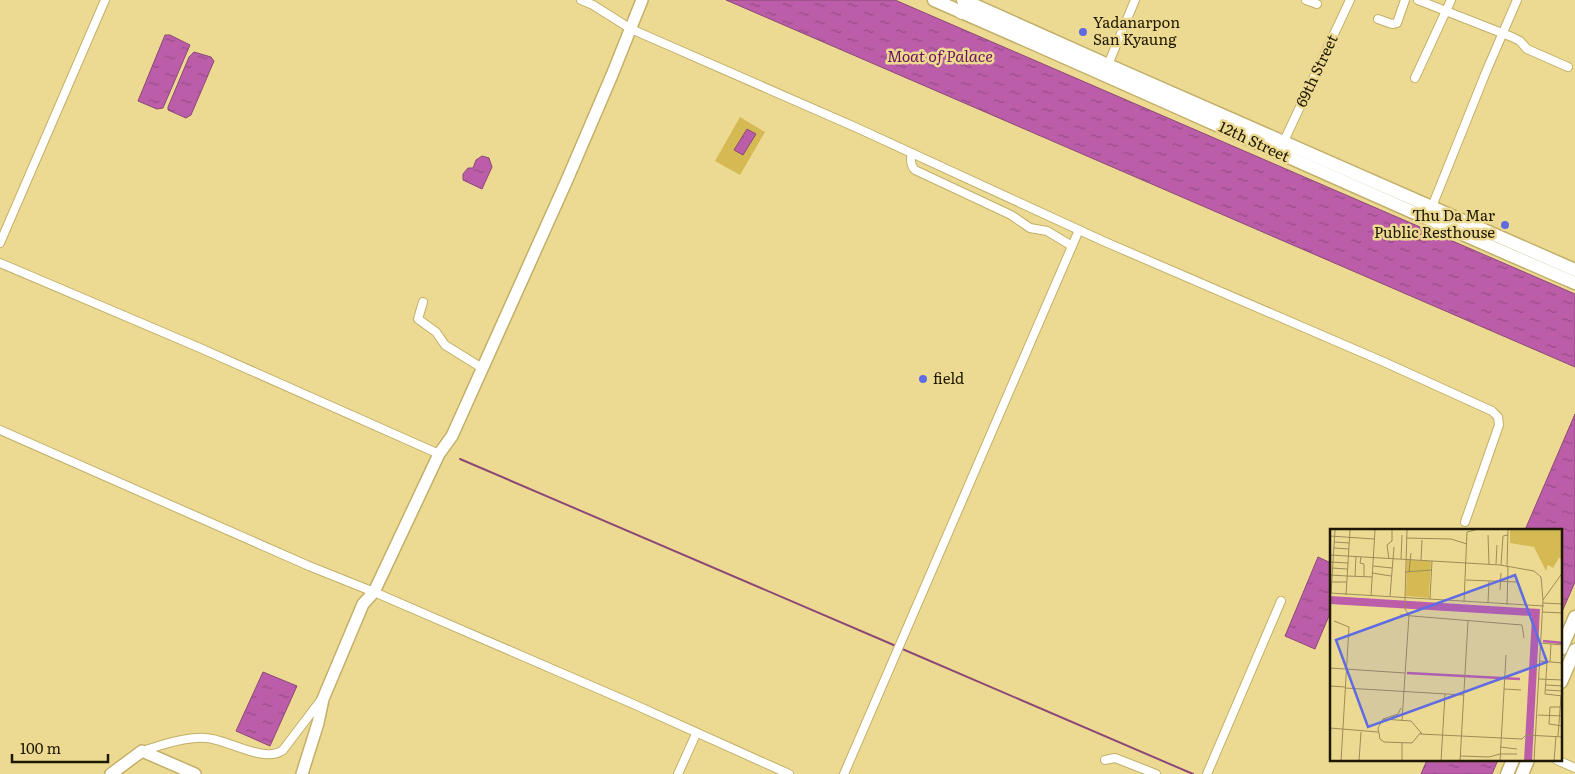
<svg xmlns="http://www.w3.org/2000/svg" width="1575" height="774" font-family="Literata,serif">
  <defs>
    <pattern id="water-ripples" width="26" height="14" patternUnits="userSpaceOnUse" patternTransform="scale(1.25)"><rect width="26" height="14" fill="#bb5da9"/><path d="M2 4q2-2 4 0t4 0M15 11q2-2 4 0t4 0" fill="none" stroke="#974c87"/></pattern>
  </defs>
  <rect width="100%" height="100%" fill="#edda92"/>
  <polygon fill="#d5ba53" points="740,117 765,132 740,175 715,161"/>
  <g fill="url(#water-ripples)" stroke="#8c4876">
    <polygon points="726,0 895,0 1575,294 1575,367"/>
    <polygon points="165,35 170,35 190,45 163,108 157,109 138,101"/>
    <polygon points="194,52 211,57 214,61 191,115 186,118 168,110 168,107 189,57"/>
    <polygon points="747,129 756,134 743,155 734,150"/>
    <polygon points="482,156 489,158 492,167 482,189 463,180 463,174 468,168 473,168 476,160"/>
    <polygon points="1575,414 1575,582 1561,614 1561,530 1525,530"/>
    <polygon points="1318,557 1331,563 1331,611 1315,649 1285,636"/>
    <polygon points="263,672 297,686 270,746 236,731"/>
    <polygon points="1427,760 1498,760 1492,774 1421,774"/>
  </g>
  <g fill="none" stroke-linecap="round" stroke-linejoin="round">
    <g stroke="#8c4876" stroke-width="2">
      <polyline points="460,459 896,646"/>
      <polyline points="900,648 1193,774"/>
    </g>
    <g stroke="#c2af68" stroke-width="10">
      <g id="street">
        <polyline points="581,0 593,5 631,29 855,127 1103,241 1384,362 1492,411 1498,417 1499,425 1465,522"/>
        <polyline points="1306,0 1317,4"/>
        <polyline points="1418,0 1512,37 1520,41 1527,49 1568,67"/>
        <polyline points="1378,19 1392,24 1397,23 1405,0"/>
        <polyline points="1107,67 1135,0"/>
        <polyline points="1415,78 1451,0"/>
        <polyline points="1284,141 1350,0"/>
        <path d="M912 153C910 159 911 166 915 170L1011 215 1030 228 1047 231 1072 246"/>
        <polyline points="1431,209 1486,72 1517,0"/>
        <polyline points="0,243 105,0"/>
        <polyline points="0,263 200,348 439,454"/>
        <polyline points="423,302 418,319 436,332 445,345 482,368"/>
        <polyline points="0,430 309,566 374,592 631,703 789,774"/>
        <path d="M142 751C159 746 187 736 206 738 227 739 265 764 283 750L321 700"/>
        <polyline points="1105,760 1115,758 1156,774"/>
        <polyline points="1557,760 1575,768"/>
        <polyline points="678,774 696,734"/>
        <polyline points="844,774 1079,230"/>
        <polyline points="1207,774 1281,601"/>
      </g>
    </g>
    <g stroke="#c2af68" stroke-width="14">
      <g id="secondary">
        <polyline points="111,774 142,751 195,774"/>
        <polyline points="302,774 318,723 323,699 363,604 374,592 439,454 452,436 567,180 612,75 642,0"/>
      </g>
    </g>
    <g stroke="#c2af68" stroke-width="15">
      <g id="primary">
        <path d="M934 0C1148 93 1361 191 1575 283"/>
        <polyline points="963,0 1108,65 1575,270"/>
        <polyline points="1561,649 1575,617"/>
        <polyline points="1561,682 1575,650"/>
        <polyline points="1507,774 1513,760"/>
        <polyline points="1522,774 1528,760"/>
      </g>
    </g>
    <g stroke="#c2af68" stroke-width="16">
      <polyline id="highway" points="962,12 967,2"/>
    </g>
    <use href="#street" stroke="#fff" stroke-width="8"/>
    <use href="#secondary" stroke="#fff" stroke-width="11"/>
    <use href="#primary" stroke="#fff" stroke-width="12"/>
    <use href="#highway" stroke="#fff" stroke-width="14"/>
  </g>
  <g fill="#5e6be2" stroke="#edda92" stroke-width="2">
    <circle cx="1083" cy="32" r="5"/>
    <circle cx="1505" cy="225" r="5"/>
    <circle cx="923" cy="379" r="5"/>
  </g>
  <g text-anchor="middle" stroke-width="5" stroke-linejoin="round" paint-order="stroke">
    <g font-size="15" fill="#1f1800" stroke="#edda92" text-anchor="start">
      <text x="1093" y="28">Yadanarpon<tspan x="1093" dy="17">San Kyaung</tspan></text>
      <text x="1495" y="221" text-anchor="end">Thu Da Mar<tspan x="1495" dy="17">Public Resthouse</tspan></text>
      <text x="933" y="384">field</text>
    </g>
    <g font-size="15" fill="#1f1800" stroke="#edda92">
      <text transform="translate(1317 71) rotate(-65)" y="5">69th Street</text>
      <text transform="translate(1254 142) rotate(25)" y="5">12th Street</text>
    </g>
    <g font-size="16" font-style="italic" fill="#6b135e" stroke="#edda92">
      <text x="940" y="62">Moat of Palace</text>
    </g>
  </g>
  <g transform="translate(1330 529)">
    <rect width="232" height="232" fill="#edda92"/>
    <path d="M180 1H232V30L229 29 223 39 218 36 216 42 204 18 180 14Z" fill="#d5ba53"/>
    <path d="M77 31 101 32 99 69 76 67Z" fill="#d5ba53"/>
    <path d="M0 67 210 80 202 232H194L202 87 0 75Z" fill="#bb5da9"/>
    <path fill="none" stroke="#bb5da9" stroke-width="2.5" d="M213 112 233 114M77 144 190 150"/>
    <path fill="none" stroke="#9b8c58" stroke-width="1" d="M158 6 159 35M0 7 44 10M76 9 121 10 137 15M4 13 19 14M4 19 19 20M0 26 170 36 204 42 211 48 213 71M31 28 30 34 34 35V48M59 30 57 16 62 12V1M71 30 72 6M91 31 92 11M0 33 18 34M166 35 167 16M171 36 173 7 178 6M43 37 62 39M177 37 178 1M2 39 17 40M75 43 101 41M79 43 81 24M42 44 61 47M0 46 17 47M17 47 42 48M25 47 26 28M136 51 187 53M1 53H17M170 61 171 44M0 64 214 77M1 65 5 1M16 66 20 1M41 67 45 1M60 67 64 18M75 70 77 1M100 70 102 32M134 73 137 3 145 1M158 74 159 52M213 74 233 75M177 76 178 37M212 83 233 84M70 86 192 96 194 109M4 92 19 98 11 232M210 114 233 116M209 132 233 134M217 133 215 165 233 167M220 133 221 115M0 139 75 144M208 150 233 151M216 156 233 157M0 157 15 158M15 159 134 166M174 160 191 161M216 161 233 162M233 178H220L219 195 233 197M208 186 233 187M53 190 68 185 71 179M72 191 79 86 75 80V70M0 199 48 203M91 203 82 214 54 213 50 210 48 199 53 190 81 192 92 205M90 205 192 210 196 206 233 208M228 207 231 167M72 214V232M170 218 187 220M170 225H187M130 227 159 228 170 225M29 232 31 203M111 232 115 165M130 232 138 92M170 232 176 126M204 232 213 71 233 43M224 232 226 207"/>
    <path fill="#5e6be2" fill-opacity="0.15" stroke="#5e6be2" stroke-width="2.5" d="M185 46 217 133 38 198 6 111Z"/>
    <rect width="232" height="232" fill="none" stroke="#1f1800" stroke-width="2.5"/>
  </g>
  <path d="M12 754v8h96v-8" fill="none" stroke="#1f1800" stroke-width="2.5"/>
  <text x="20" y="754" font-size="15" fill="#1f1800" stroke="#edda92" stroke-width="4" paint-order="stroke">100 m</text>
</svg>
